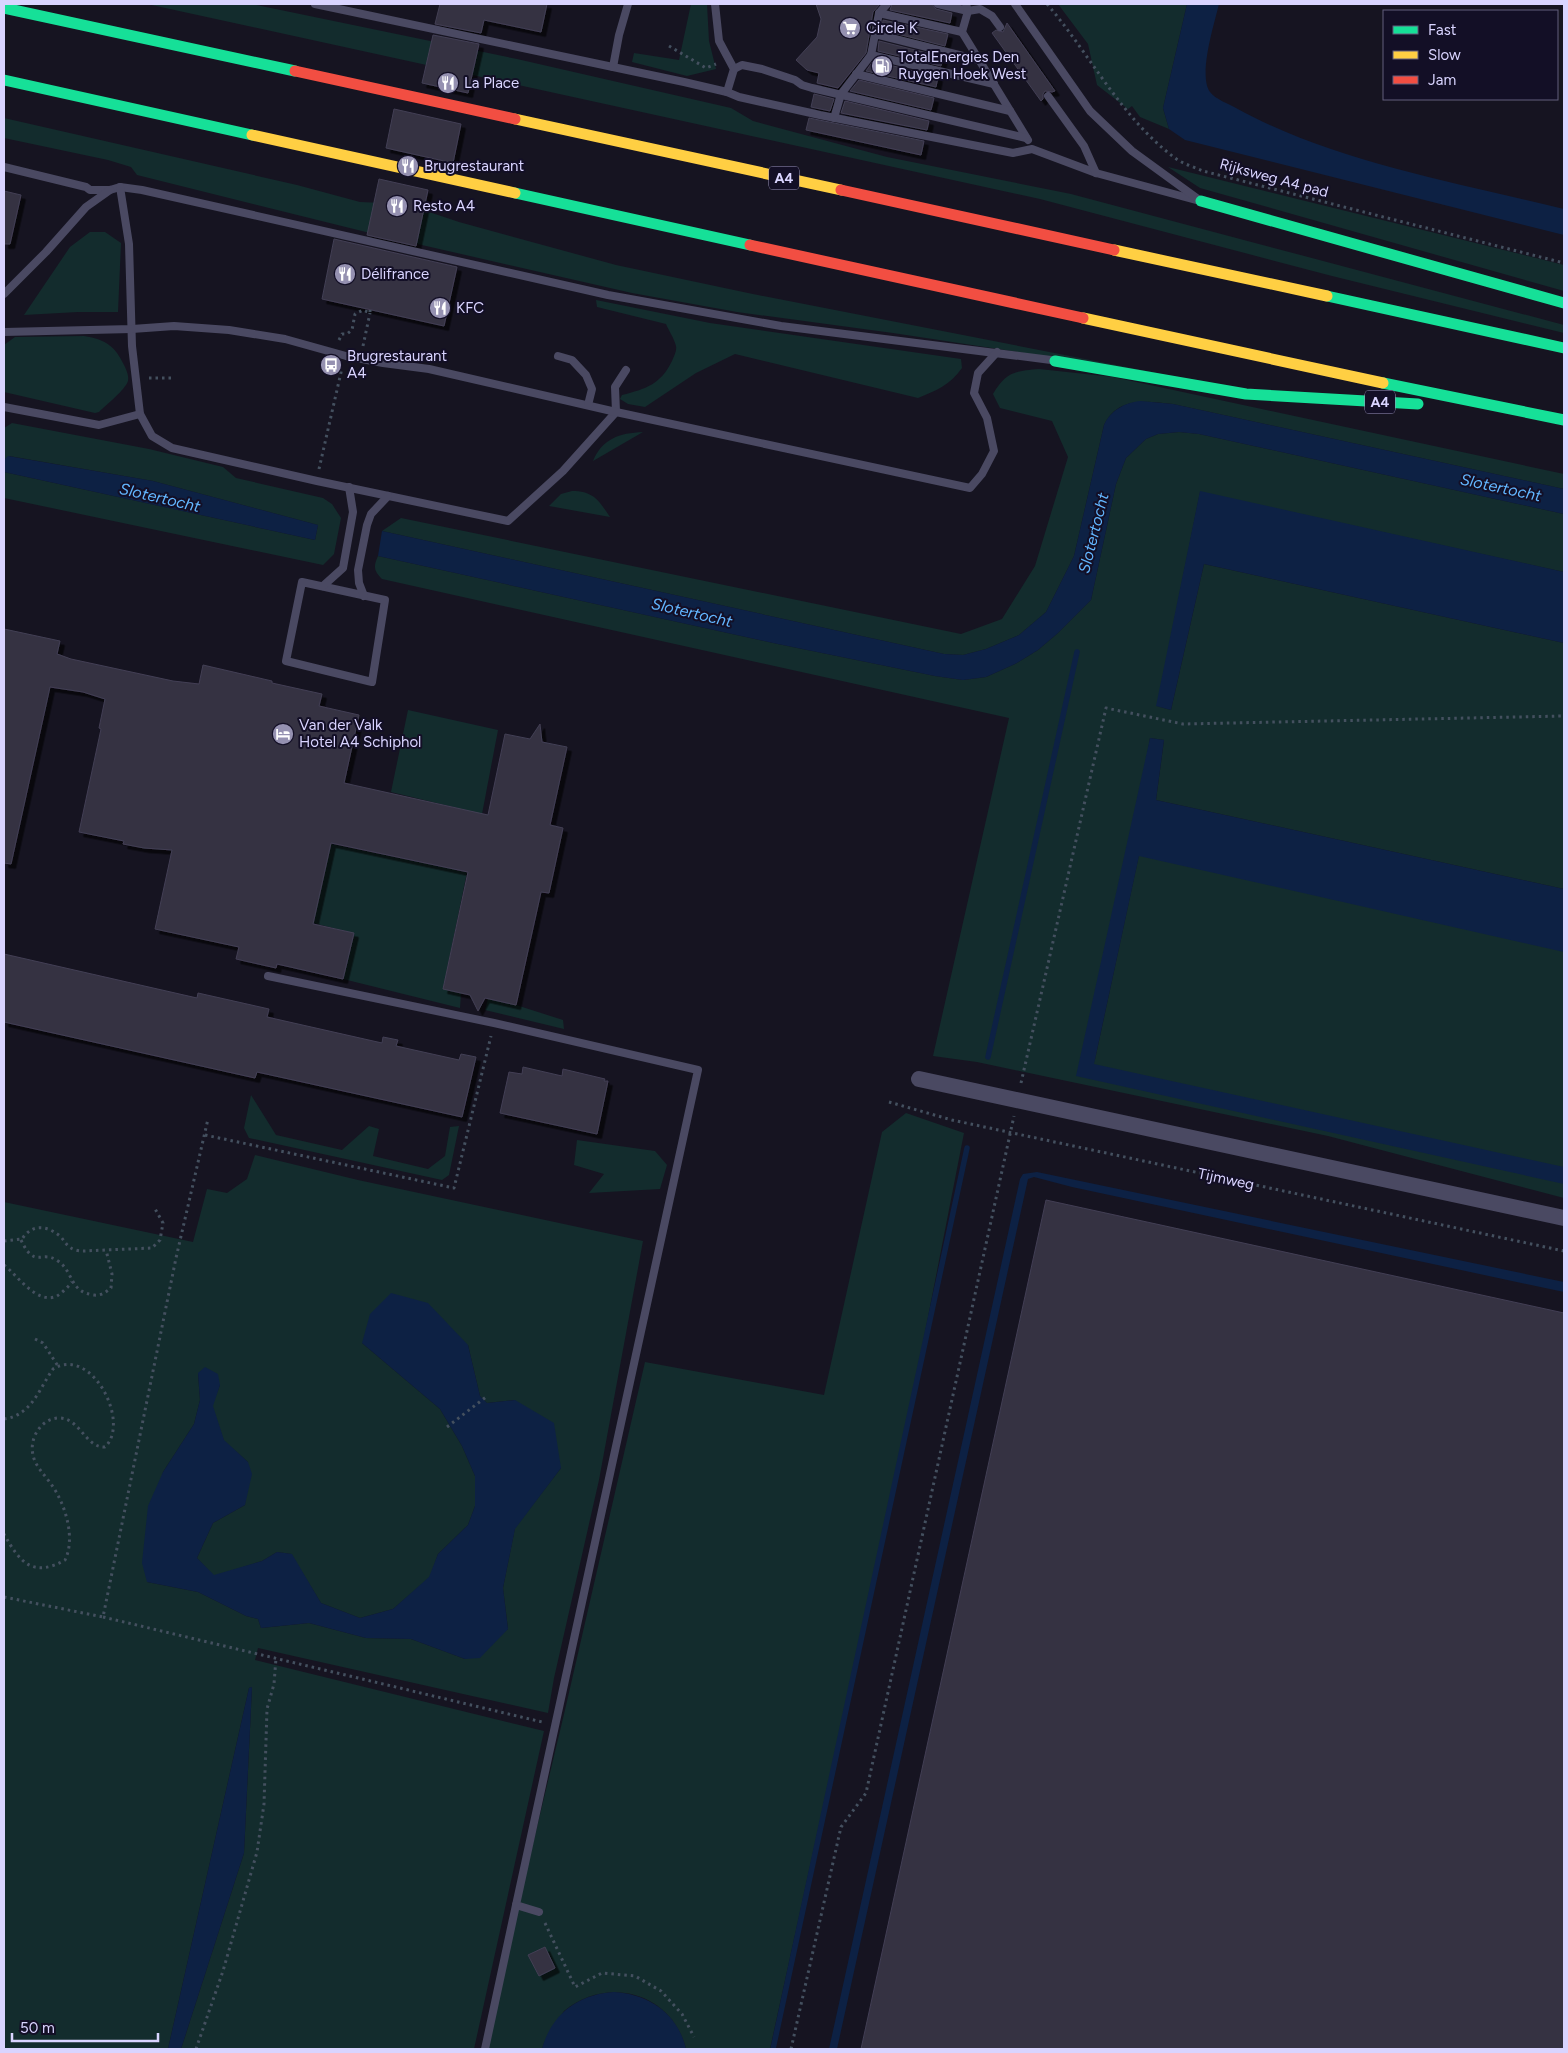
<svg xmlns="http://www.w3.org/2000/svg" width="1568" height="2053" font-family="Figtree,sans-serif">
  <defs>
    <filter id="shadow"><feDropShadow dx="4.5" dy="4.5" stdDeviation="0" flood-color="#0009"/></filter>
  </defs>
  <rect width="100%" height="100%" fill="#161421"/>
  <g fill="#132c2d" fill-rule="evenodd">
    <polygon points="147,4 251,4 517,59 731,108 753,121 887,157 1071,194 1564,325 1564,333 1332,276 1040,199"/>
    <polygon points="691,4 707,4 709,41 716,69 687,76 632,62 634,53 679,60"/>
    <polygon points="1058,4 1187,4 1163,108 1169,129 1140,117 1132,106 1128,109 1097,85 1088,44"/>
    <polygon points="4,118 297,185 360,202 383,203 432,213 459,222 616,265 748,293 1162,374 893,333 737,312 632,293 378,235 137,175 131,167 108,160 4,138"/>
    <polygon points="1168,167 1564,265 1564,291 1200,188"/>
    <polygon points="90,232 105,232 121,243 118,312 78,312 24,315 70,247"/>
    <path d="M596 300 710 323 961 359 962 368C951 384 936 391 918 398L735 354 696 373 645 407 628 404 620 399 622 395C646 389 661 384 672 361 674 356 677 351 676 346 674 338 669 331 666 324L597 307Z"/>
    <path d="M84 336C107 340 115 346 125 367 127 372 129 376 128 381 125 390 106 405 99 412L95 413 4 392V345L15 337Z"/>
    <path d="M1039 369 1113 377 1564 474V489L1173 404C1146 401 1118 396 1104 425L1074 556 1046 612 1019 635 986 649 963 655 944 654 382 531 401 518 961 634 1002 619 1035 566 1068 457 1052 421 1000 408 993 394C1006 372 1015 371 1039 369Z"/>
    <polygon points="12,423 149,449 223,467 236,478 323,498 332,504 341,518 334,554 323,565 4,498 4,472 315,540 318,525 153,481 9,456 4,460 4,428"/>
    <path d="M643 432 593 461C602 439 619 433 643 432Z"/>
    <path d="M1179 432 1199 434 1564 514V572L1200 492 1157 706 1171 710 1204 564 1564 643V889L1156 800 1164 740 1150 738 1094 1064 1139 855 1564 951V1198L1328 1136 977 1062 933 1056 1009 718 382 579C374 571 373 567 378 556L773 643 935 676 963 680 986 677 1015 664 1038 650 1058 633 1091 600 1116 484 1126 458 1146 439 1158 434Z"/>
    <path d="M572 491C594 491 599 501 610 517L549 506 561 494Z"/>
    <polygon points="408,710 498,730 482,814 391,792"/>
    <polygon points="331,844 467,872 443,989 461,993 460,1008 343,979 353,933 313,923"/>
    <polygon points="488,999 516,1005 563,1020 564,1029 485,1010"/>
    <polygon points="251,1095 276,1135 342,1150 369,1126 379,1129 373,1156 428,1169 445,1156 450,1127 459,1126 449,1175 442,1180 249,1138 244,1128"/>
    <path d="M906 1113 964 1133 909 1414 770 2049H686C672 1993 608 1975 564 2011L544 2043 542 2049H484L565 1710 645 1362 824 1395 882 1132Z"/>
    <polygon points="577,1140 655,1151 667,1165 660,1189 589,1193 604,1174 574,1165"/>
    <path d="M255 1155 358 1180 643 1241 599 1480 554 1678 548 1713 258 1648 255 1660 544 1731 474 2049H181L244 1853 252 1687 249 1688 168 2049H4V1202L193 1242 207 1189 227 1193 247 1179ZM362 1343 468 1345 480 1396 487 1403 515 1400 561 1468 515 1528 503 1588 508 1629 465 1659 411 1639 366 1638 309 1623 261 1628 258 1619 246 1616 198 1592 147 1582 163 1472 194 1424 200 1400 198 1373 220 1385 212 1406 224 1441 248 1462 245 1505 213 1523 197 1558 214 1576 262 1561 277 1552 291 1554 321 1603 360 1618 393 1609 430 1577 438 1554 468 1525 475 1506V1476L462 1446 440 1409Z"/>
  </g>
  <g fill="#0d2144">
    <path d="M1187 4H1219C1214 25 1198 75 1210 92 1215 99 1229 104 1236 108 1331 161 1458 183 1564 209V235L1185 140 1169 129 1163 108Z"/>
    <path d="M1141 401 1173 404 1564 489V514L1199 434 1179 432 1158 434 1146 439 1126 458 1116 484 1091 600 1058 633 1038 650 1015 664 986 677 963 680 935 676 773 643 378 556 382 531 944 654 963 655 986 649 1019 635 1046 612 1074 556 1104 425C1110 411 1125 402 1141 401Z"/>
    <polygon points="8,456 153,481 318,525 315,540 4,472 4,460"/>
    <polygon points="1200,491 1564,572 1564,643 1204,564 1171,710 1156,706"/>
    <polygon points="1150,738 1164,740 1156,800 1564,889 1564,952 1139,856 1094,1064 1564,1167 1564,1184 1076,1076"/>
    <polygon points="1037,1172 1564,1282 1564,1292 1072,1187 1034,1177 1028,1179 837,2049 829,2049 1020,1179 1023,1174"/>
    <polygon points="391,1293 428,1303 468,1345 480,1396 487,1403 515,1400 554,1423 561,1468 515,1529 503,1588 508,1629 480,1658 465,1659 411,1639 366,1638 309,1623 261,1628 258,1619 246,1616 198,1592 147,1582 142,1563 148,1506 163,1472 194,1424 200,1400 198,1373 205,1367 218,1374 220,1385 213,1406 224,1440 248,1462 252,1474 245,1505 213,1523 197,1558 214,1575 262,1561 277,1552 292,1554 321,1603 360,1618 393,1609 429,1577 438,1554 468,1525 475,1506 475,1476 462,1446 440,1409 362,1343 370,1314"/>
    <polygon points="252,1687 244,1853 181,2049 168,2049 249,1688"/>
    <path d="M614 1992C649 1994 678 2014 686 2049H542C551 2014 579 1994 614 1992Z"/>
  </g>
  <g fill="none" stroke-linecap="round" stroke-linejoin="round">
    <g stroke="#0d2144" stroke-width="5.5">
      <polyline points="988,1057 1077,652"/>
      <polyline points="773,2049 967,1148"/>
    </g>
  </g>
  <g fill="#343243" stroke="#433f54" filter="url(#shadow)">
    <polygon points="440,4 547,4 541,32 484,20 481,33 435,24"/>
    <polygon points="816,4 880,4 873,12 866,53 838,88 817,83 819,73 807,70 796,60 817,37 821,19"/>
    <polygon points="892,4 932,4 936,9 952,13 950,23 890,10"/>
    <polygon points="883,20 948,34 945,46 882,30"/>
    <polygon points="1007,23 1055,91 1052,92 1045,91 1043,94 1043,99 1041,101 992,33 996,30 1003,32"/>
    <polygon points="433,35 479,44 468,93 422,83"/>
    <polygon points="879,41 943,57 941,66 878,51"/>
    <polygon points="873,61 938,77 936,87 866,71"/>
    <polygon points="859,80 934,98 931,110 850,91"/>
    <polygon points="814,94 834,99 830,111 811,107"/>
    <polygon points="845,101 929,121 927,130 841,113"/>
    <polygon points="394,109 461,124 453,163 386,148"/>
    <polygon points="809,118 924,141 921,155 806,130"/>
    <polygon points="379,179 428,190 416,246 367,235"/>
    <polygon points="4,191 21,195 10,244 4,244"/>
    <polygon points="334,239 457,267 444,326 322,299"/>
    <polygon points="4,629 60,641 57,654 71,659 173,681 199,684 203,665 272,681 272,683 322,694 319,706 359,715 344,783 488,815 505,734 530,739 540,724 542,742 567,747 550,825 563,828 549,893 541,892 516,1005 485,998 478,1011 470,995 443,989 468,872 331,843 313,924 354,933 343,979 277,964 276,968 236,959 239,947 155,929 172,850 144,848 123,844 124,841 79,832 101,729 99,728 105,699 83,692 50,687 11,864 4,863"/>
    <polygon points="4,954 197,998 198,993 269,1009 267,1017 382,1043 383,1037 398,1040 396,1046 459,1060 461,1054 476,1057 462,1117 257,1072 255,1078 4,1022"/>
    <polygon points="523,1067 562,1076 563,1069 605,1079 604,1081 608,1081 597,1134 500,1113 509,1072 522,1074"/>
    <polygon points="1046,1200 1564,1313 1564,2049 861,2049"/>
    <polygon points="545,1947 555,1968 539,1976 528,1955"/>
  </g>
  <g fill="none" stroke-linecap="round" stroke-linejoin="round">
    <g stroke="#44505f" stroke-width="3" stroke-dasharray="2.5 4" stroke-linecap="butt">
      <path d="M1047 4C1090 54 1121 118 1175 158 1183 164 1194 167 1203 171L1564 263"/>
      <polyline points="669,46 706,68 716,64"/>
      <polyline points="339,340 342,334 347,334 352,330 355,314 363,310 370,313 370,310"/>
      <polyline points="363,346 370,313"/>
      <polyline points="149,378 172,378"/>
      <polyline points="319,469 342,368"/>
      <polyline points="1021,1083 1106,708 1183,724 1564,716"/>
      <polyline points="889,1102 952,1120 1564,1251"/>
      <polyline points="205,1135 454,1188 491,1036"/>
      <path d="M21 1240C35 1270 41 1249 58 1261 74 1272 69 1292 94 1295 101 1296 106 1292 111 1288L112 1274 106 1250"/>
      <path d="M4 1241 22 1239C32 1224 46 1225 60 1236 64 1240 66 1245 71 1248 74 1250 79 1251 83 1251L152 1248 160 1240 163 1223 154 1207"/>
      <path d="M4 1265C18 1276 37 1305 57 1296 62 1293 68 1287 72 1282"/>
      <polyline points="35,1339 43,1343 58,1366"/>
      <path d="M4 1419C32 1415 39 1389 53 1369 92 1345 131 1423 105 1447 85 1448 80 1417 58 1418 41 1419 29 1438 33 1455 35 1466 44 1474 51 1484 65 1503 76 1538 65 1560 33 1578 20 1563 4 1534"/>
      <polyline points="447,1427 486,1397"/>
      <polyline points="4,1597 103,1617 176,1258 208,1119"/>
      <polyline points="103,1617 542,1722"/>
      <polyline points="545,1923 575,1987 602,1973 635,1976 661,1991 682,2014 694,2037"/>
      <polyline points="196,2049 223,1971 257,1852 264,1804 267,1709 274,1684 276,1658"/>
      <polyline points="791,2049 841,1827 866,1793 1014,1116"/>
    </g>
    <g stroke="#4a4962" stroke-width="8">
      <polyline points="315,4 684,82 727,92 739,97 820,115 1013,153 1032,149 1096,173 1196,200"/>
      <polyline points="715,4 719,41 734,69 727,92"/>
      <polyline points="938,4 968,11 980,9 992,16 1000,27"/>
      <polyline points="966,4 968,11 962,32 1028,140"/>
      <polyline points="1015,4 1090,111 1132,151 1198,199"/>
      <polyline points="879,13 962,32"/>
      <polyline points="875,34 979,60"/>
      <polyline points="871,55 994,84"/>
      <polyline points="613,67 619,35 628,4"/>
      <polyline points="734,69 742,65 762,69 795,80 802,85 812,88 1026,138"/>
      <polyline points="856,74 1010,111"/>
      <polyline points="1048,96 1084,146 1096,173"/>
      <polyline points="834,118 841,94 871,55 879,13 887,4"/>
      <polyline points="4,167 86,187 90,190 110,190 120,187 142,190 608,295 781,326 1051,360"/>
      <polyline points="120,187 129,244 132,346 140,414 152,436 172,448 317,481 508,521 563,471 616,412 615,387 626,370"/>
      <polyline points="4,294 46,252 86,207 110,190"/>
      <polyline points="4,332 132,329 174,326 229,330 285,339 346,356 383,363 429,369 616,412 970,488 982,474 994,451 987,418 974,393 978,373 997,352"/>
      <polyline points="558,356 572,360 586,375 592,389 588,405"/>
      <polyline points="4,407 99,425 140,414"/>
      <polygon points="302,582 385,600 372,682 286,661"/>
      <polyline points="323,586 343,568 353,512 349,487"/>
      <polyline points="364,596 359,583 358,570 367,525 371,514 388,496"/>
      <polyline points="268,976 494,1023 698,1070 516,1905 539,1912"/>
      <polyline points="485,2049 516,1905"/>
    </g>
    <polyline stroke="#4a4962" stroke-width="16" points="919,1079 1564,1218"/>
    <g stroke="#16e098" stroke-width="11">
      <polyline points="4,8 295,71"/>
      <polyline points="4,80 252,135"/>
      <polyline points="515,193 750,245"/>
      <polyline points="1201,201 1564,303"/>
      <polyline points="1327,296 1564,348"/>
      <polyline points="1055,361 1246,394 1418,404"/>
      <polyline points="1383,383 1564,420"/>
    </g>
    <g stroke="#ffcf43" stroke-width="11">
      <polyline points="515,119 841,190"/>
      <polyline points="252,135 515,193"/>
      <polyline points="1114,250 1327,296"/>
      <polyline points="1083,318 1383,383"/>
    </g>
    <g stroke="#f24e42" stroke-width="11">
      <polyline points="295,71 515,119"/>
      <polyline points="841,190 1114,250"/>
      <polyline points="750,245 1083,318"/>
    </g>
  </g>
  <defs>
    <g id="supermarket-disc" transform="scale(1.125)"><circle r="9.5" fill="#9591b1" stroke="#130f26"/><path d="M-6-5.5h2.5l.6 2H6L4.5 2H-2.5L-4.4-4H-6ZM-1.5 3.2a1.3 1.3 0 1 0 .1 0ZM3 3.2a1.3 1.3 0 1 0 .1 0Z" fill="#fff"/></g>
    <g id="fuel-disc" transform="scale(1.125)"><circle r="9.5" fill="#9591b1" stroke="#130f26"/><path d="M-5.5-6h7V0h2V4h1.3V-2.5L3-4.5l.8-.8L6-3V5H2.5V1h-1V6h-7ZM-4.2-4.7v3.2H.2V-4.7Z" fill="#fff"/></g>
    <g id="restaurant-disc" transform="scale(1.125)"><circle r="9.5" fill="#9591b1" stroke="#130f26"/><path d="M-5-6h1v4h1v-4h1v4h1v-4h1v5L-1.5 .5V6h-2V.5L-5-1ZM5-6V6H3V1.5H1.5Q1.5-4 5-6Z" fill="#fff"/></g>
    <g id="bus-disc" transform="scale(1.125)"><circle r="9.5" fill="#9591b1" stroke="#130f26"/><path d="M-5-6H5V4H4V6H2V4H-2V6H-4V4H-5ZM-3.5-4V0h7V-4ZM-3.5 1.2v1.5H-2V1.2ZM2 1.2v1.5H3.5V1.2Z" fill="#fff"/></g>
    <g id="hotel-disc" transform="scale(1.125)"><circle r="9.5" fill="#9591b1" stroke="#130f26"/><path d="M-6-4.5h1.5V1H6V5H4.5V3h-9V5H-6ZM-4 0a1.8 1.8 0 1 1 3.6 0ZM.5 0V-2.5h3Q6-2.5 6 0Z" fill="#fff"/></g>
  </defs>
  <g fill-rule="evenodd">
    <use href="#supermarket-disc" x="850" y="28"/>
    <use href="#fuel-disc" x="882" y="66"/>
    <use href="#restaurant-disc" x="448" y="83"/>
    <use href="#restaurant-disc" x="408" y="166"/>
    <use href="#restaurant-disc" x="397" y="206"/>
    <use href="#restaurant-disc" x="345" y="274"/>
    <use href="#restaurant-disc" x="440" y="308"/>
    <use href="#bus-disc" x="331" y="365"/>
    <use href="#hotel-disc" x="283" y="734"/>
  </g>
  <g text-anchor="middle" stroke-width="4" stroke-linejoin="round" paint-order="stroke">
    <g fill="#130f26" stroke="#9e99be" stroke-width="1">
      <rect x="769" y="166.5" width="30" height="23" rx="4"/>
      <rect x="1365" y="390.5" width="30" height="23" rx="4"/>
    </g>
    <g font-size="14" font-weight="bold" fill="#d9d4ff">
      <text x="784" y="183">A4</text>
      <text x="1380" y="407">A4</text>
    </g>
    <g font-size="15" fill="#d9d4ff" stroke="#130f26" text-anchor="start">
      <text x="866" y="33">Circle K</text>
      <text x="898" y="62">TotalEnergies Den<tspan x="898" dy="17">Ruygen Hoek West</tspan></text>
      <text x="464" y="88">La Place</text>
      <text x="424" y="171">Brugrestaurant</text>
      <text x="413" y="211">Resto A4</text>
      <text x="361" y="279">Délifrance</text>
      <text x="456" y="313">KFC</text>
      <text x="347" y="361">Brugrestaurant<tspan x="347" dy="17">A4</tspan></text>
      <text x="299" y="730">Van der Valk<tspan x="299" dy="17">Hotel A4 Schiphol</tspan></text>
    </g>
    <g font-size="15" fill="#d9d4ff" stroke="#130f26">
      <text transform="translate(1274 178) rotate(15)" y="5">Rijksweg A4 pad</text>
      <text transform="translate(1226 1179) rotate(12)" y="5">Tijmweg</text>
    </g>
    <g font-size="16" font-style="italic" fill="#62b6ff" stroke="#130f26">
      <text transform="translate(1501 487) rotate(12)" y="6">Slotertocht</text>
      <text transform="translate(160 497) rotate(13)" y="6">Slotertocht</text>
      <text transform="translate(1093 533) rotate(-76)" y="6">Slotertocht</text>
      <text transform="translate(692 612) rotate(13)" y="6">Slotertocht</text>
    </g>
  </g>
  <rect width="1568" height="2053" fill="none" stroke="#d9d4ff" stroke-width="10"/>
  <rect x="1383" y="10" width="175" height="90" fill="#130f26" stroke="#625e7d"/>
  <rect x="1393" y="26" width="25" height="8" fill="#16e098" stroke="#625e7d"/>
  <text x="1428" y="35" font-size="15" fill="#d9d4ff">Fast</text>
  <rect x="1393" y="51" width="25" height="8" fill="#ffcf43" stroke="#625e7d"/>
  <text x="1428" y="60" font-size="15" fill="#d9d4ff">Slow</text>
  <rect x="1393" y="76" width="25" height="8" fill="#f24e42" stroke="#625e7d"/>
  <text x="1428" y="85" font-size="15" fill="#d9d4ff">Jam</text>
  <path d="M12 2033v8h146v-8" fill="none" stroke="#d9d4ff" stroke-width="2.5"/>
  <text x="20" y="2033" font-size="15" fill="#d9d4ff" stroke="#130f26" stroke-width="4" paint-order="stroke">50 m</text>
</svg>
